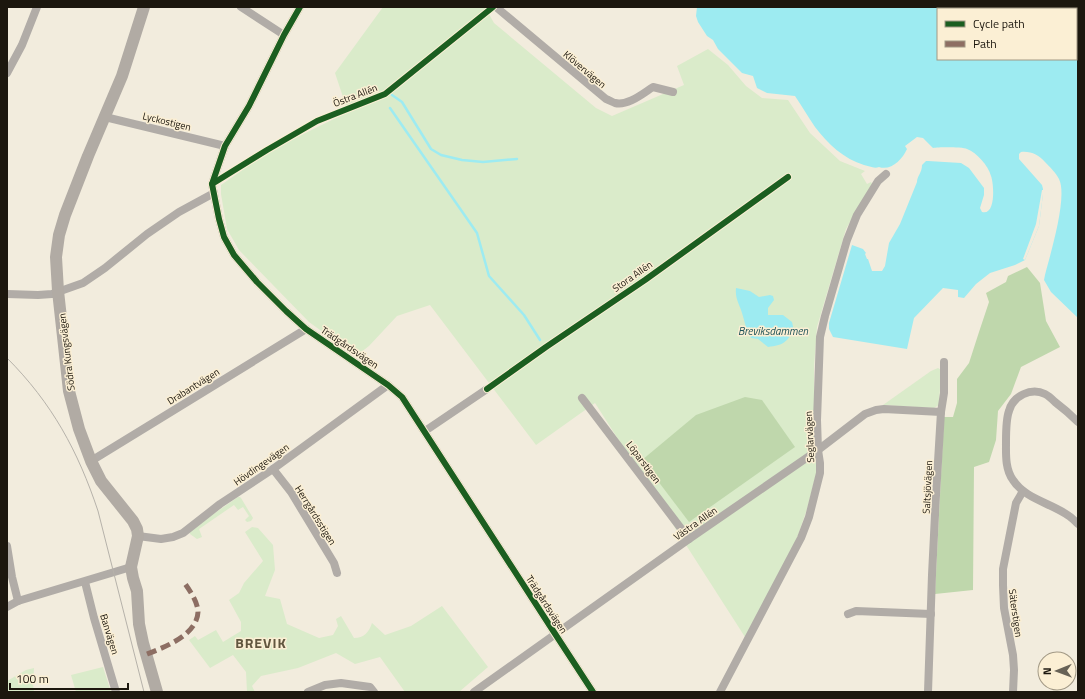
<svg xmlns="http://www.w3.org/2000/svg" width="1085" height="699" font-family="'Titillium Web',sans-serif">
  <rect width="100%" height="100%" fill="#f2ecdd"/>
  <g fill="#daebca">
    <polygon points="383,7 485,7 494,23 596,108 612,116 684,85 677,66 708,49 728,65 746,86 762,98 788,100 810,133 840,161 865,171 861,174 867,184 871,182 872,184 846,229 817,327 814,367 814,419 817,470 807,509 796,541 745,637 595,403 536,445 430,305 397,316 369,346 356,356 309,322 239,250 227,229 221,194 221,185 271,150 348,112 335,73"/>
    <polygon points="938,368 941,370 939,405 934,408 883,405 931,371"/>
    <polygon points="238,497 240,497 241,498 253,518 251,521 247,522 245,520 249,516 243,507 238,510 234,505 199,529 202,537 197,539 190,534 189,531"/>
    <path d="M252 527 258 528 273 545 275 570 265 596 280 599 287 624 319 638 333 635 338 626 336 619 341 616 354 638C364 638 369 632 372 623L385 635 411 626 442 606 488 667 459 692H405L380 657 355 664 336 653 298 668 261 676 252 686 255 692H247L246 672 233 655 210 668 189 640 195 636 198 640 216 630 223 642 241 631V622L229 600 239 593 244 583 263 561 245 532Z"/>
    <polygon points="103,667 111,692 76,692 71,675"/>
    <polygon points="34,668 33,684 34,692 7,692 7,681 26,670"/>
  </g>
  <g fill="#bfd7ac">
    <polygon points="1027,267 1040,283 1046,321 1060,347 1021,367 1011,394 998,411 996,440 989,462 974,467 973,590 935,594 944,417 953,417 957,403 957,379 969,363 979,332 989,302 986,293 1006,282 1008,276"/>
    <polygon points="745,397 762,400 795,447 689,522 642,460 696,415"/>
  </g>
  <g fill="#9debf1" fill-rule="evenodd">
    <path d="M697 7H1078V318L1051 292 1044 280 1045 275C1050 255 1068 197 1059 179 1056 173 1050 167 1045 162 1039 155 1031 151 1021 152L1019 154V159L1042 185 1043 189V194L1039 226 1025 260 1015 265 990 273 976 284 964 298 958 297V290L943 288 914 318 907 349 833 337 829 329V323L852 245 863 249 866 253 865 254 867 259H868L872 271H882L885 266 889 243 900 224 917 182C917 176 922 173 922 165L926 161H928L961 163 969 168 984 188V195L980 208 982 212C996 216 994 184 991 176 988 165 977 153 967 149 963 147 939 147 933 148L923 138 917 137 905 146 907 149C902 160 891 171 879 167 874 169 869 166 864 165 844 159 828 144 815 127 808 117 802 106 795 96L767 93 757 88 753 76 742 73 718 49 713 40 707 36 698 22 696 16ZM938 9H1076V59H938Z"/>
    <path d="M736 288 750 291 759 297 770 295 773 296 774 300 768 308V315H783L792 322 794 331C785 343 784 345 768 347L758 339 751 338C746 329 745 323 742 313 739 303 735 299 736 288Z"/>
  </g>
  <polygon fill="#f2ecdd" points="1042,190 1043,190 1043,194 1039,226 1025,260 1023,259 1036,224"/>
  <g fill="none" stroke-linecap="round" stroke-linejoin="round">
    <g stroke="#9debf1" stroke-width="2.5">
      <polyline points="392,95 402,102 431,149 441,155 462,160 483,162 517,159"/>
      <polyline points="390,108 477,233 489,276 524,315 540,340"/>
    </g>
    <g stroke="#b1aca7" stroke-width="8">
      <polyline points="241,7 284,35"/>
      <polyline points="300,7 284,35 249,106 225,146 212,184 219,219 224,237 234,255 257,282 286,311 306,329 388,385 402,397 550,626 593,692"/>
      <path d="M496 7 606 99C609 100 612 102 615 103 628 106 642 94 653 87L673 92"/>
      <polyline points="7,73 22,45 37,7"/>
      <polyline points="105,117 225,146"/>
      <polyline points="7,294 38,295 52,294 83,283 105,268 147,234 179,212 214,193"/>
      <polyline points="582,398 689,539"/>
      <path d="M1078 422C1071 415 1063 408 1055 402 1052 399 1049 396 1045 394 1031 387 1013 396 1009 411 1006 419 1006 433 1006 442 1006 454 1005 469 1013 480 1025 499 1051 503 1069 516 1072 518 1075 521 1078 524"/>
      <polyline points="425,431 487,389"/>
      <polyline points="91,461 306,329"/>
      <polyline points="273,469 291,492 334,563 337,573"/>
      <polyline points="138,536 161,539 173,537 183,533 220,504 273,469 388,385"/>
      <polyline points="7,546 12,577 18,601"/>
      <polyline points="85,582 94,618 116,692"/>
      <polyline points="7,607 18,601 131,567"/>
      <polyline points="848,614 856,611 931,614"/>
      <polyline points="308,692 325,685 341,683 370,687 374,692"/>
      <polyline points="474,692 689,539 818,450 865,414 876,410 884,409 941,412"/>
      <polyline points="720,692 801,538 809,517 820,473 820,463 818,450 817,420 820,337 825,316 847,240 857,215 878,181 886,174"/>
      <polyline points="928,692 932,575 936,495 941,412 944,393 944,362"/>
      <polyline points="1013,692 1014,670 1013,655 1004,608 1003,585 1003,569 1016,503 1023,491"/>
    </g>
    <polyline stroke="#b1aba4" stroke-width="12" points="144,7 122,76 88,156 65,215 59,235 56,257 58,291 69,391 79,429 91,461 101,481 133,521 137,529 138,536 131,567 133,578 137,591 139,624 143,643 157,692"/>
    <path stroke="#b6b2aa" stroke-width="1" d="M7 358C52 403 78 451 98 511L144 692"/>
    <path stroke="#8d6e63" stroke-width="5" stroke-dasharray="10 5" stroke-linecap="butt" d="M147 654C165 647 197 635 198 612 198 602 189 589 183 581"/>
    <g stroke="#fbefd4" stroke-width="8">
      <g id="cycleway">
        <polyline points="300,7 284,35 249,106 225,146 212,184 219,219 224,237 234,255 257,282 286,311 306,329 388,385 402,397 550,626 593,692"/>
        <polyline points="212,184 267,150 317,121 385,94 493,7"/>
        <polyline points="487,389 546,347 645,280 788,177"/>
      </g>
    </g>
    <use href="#cycleway" stroke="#1b5e20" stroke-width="6"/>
  </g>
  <g text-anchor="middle" stroke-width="3" stroke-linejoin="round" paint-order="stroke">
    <g font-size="10" fill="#1c170e" stroke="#fbefd4">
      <text transform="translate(585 69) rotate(40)" y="4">Klövervägen</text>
      <text transform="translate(355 95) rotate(-21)" y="4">Östra Allén</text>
      <text transform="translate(167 121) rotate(14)" y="4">Lyckostigen</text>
      <text transform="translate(632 276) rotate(-35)" y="4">Stora Allén</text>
      <text transform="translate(350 347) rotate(34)" y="4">Trädgårdsvägen</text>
      <text transform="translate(66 352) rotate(-97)" y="4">Södra Kungsvägen</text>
      <text transform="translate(193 386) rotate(-32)" y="4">Drabantvägen</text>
      <text transform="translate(809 437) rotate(-93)" y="4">Seglarvägen</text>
      <text transform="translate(644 462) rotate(53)" y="4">Löparstigen</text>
      <text transform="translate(261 464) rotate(-35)" y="4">Hövdingevägen</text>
      <text transform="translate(927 487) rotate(-87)" y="4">Saltsjövägen</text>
      <text transform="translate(316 515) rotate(58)" y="4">Herrgårdsstigen</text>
      <text transform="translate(695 523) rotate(-35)" y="4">Västra Allén</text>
      <text transform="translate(547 604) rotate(57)" y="4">Trädgårdsvägen</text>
      <text transform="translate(1016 613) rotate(82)" y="4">Säterstigen</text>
      <text transform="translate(110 634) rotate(73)" y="4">Banvägen</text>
    </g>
    <g font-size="11" font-style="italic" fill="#1f5258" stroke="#fbefd4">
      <text x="773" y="335">Breviksdammen</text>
    </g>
    <g font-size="14" font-weight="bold" letter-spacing="1" fill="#61573f" stroke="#fbefd4">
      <text x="261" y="648">BREVIK</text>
    </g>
  </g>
  <rect width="1085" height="699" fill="none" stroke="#1c170e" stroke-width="16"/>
  <rect x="937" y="8" width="140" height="52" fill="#fbefd4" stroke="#a29985"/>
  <rect x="945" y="21" width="20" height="6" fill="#1b5e20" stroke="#a29985"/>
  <text x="973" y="28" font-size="12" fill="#1c170e">Cycle path</text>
  <rect x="945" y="41" width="20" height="6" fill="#8d6e63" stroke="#a29985"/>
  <text x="973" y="48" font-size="12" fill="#1c170e">Path</text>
  <g transform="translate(1057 671) rotate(269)"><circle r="19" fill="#fbefd4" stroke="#a29985"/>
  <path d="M0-3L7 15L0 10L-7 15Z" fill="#676256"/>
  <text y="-6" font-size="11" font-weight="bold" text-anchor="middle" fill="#1c170e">N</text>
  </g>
  <path d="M10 683v6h118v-6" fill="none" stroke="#1c170e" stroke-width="2"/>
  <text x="16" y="683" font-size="12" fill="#1c170e" stroke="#fbefd4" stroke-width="3" paint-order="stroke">100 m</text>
</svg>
